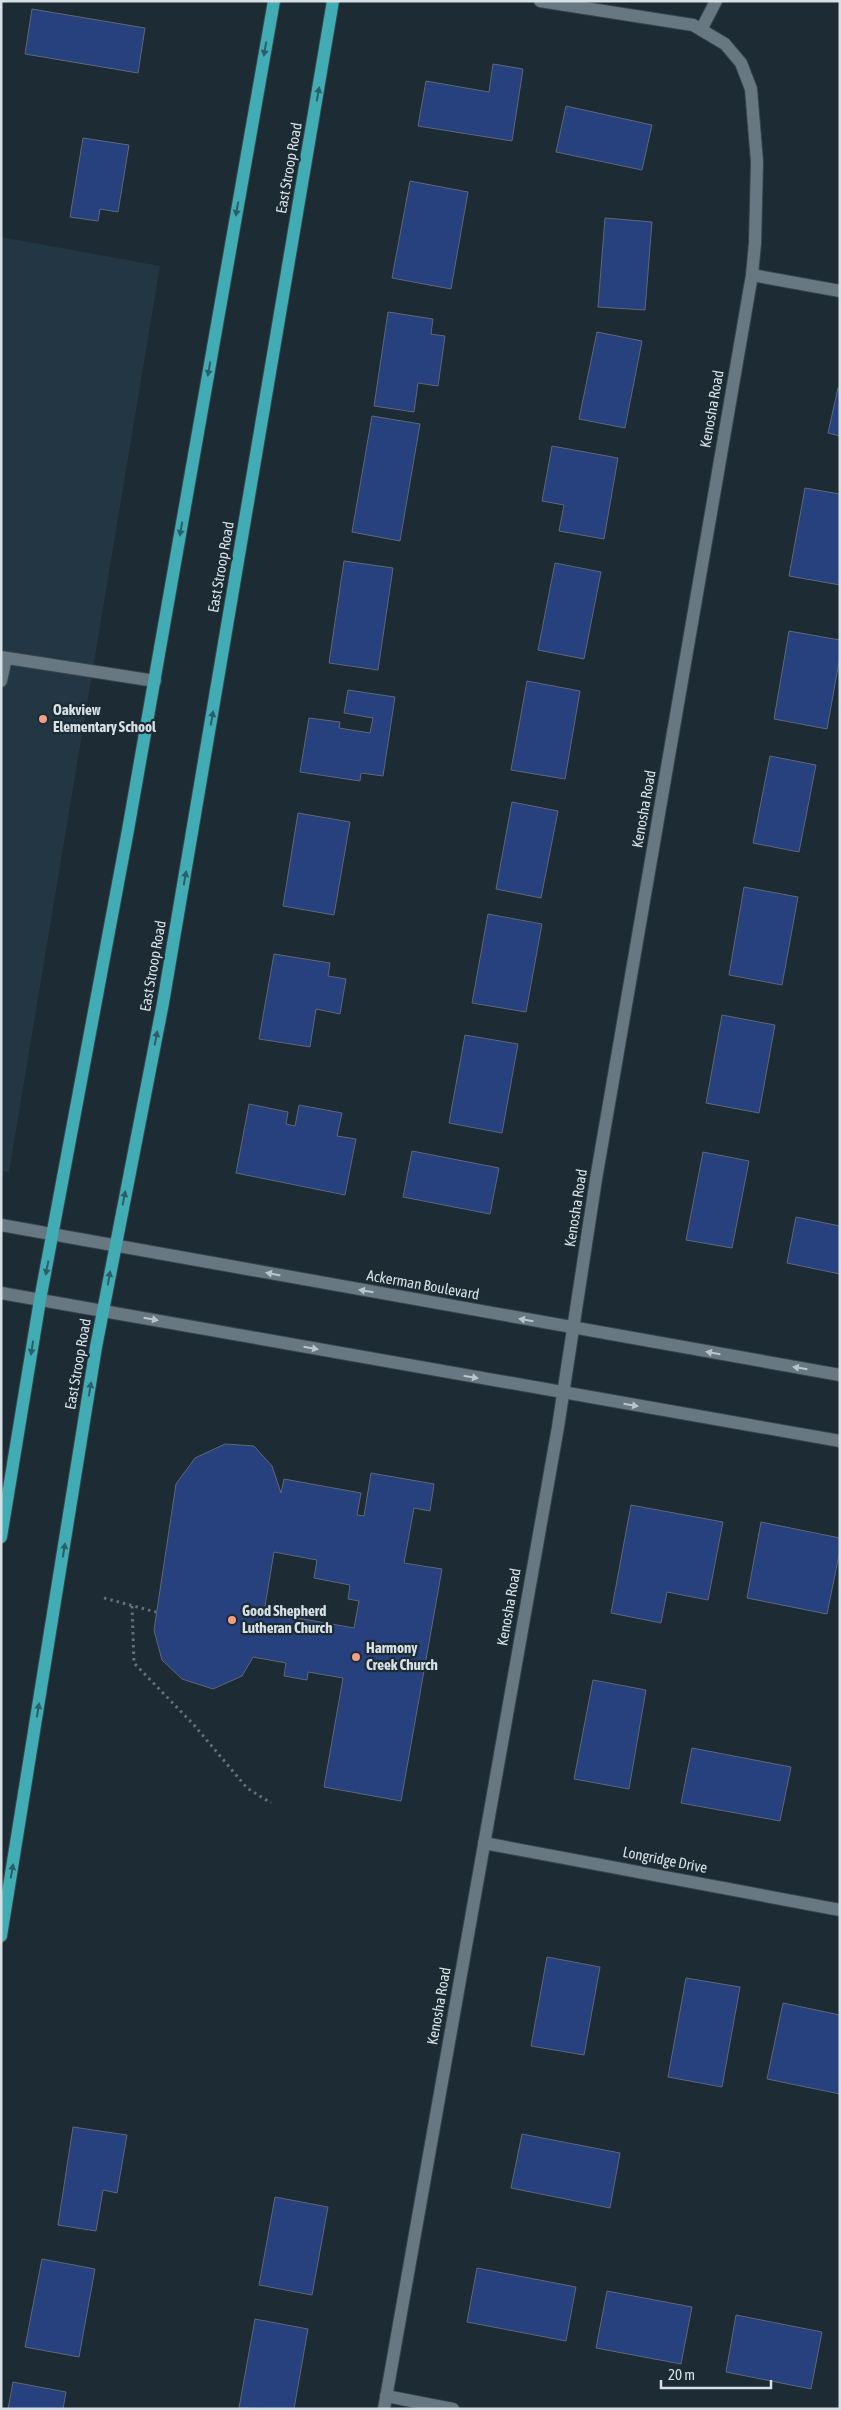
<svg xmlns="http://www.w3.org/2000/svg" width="841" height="2410" font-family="'Asap Condensed',sans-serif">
  <rect width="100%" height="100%" fill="#1c2b34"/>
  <polygon fill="#223743" points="1,237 160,266 9,1172 1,1171"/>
  <g fill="#27407e" stroke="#5f6776" fill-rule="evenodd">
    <polygon points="32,9 145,28 138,73 25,54"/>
    <polygon points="493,64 523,69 512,141 418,126 426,81 489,92"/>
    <polygon points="566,106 652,125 642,170 556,152"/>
    <polygon points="83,138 129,145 118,212 100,209 98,221 70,217"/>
    <polygon points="410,181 468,192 451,289 392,278"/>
    <polygon points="605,218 652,222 645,310 598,307"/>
    <polygon points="388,312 433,319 431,334 445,336 438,386 418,383 414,412 374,406"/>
    <polygon points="597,332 642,341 625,428 579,419"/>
    <polygon points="838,388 840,388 840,436 828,433"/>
    <polygon points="372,416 420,424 400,541 352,532"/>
    <polygon points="552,446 618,458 604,539 559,531 564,505 542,501"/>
    <polygon points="805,488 840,494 840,585 789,576"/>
    <polygon points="344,561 393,568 378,670 329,663"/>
    <polygon points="555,563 601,572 584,659 538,650"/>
    <polygon points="789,631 840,640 840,656 827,729 774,719"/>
    <polygon points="527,681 580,691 565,779 511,770"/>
    <polygon points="348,690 395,697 383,776 361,773 360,781 300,772 309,718 340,722 339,728 370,733 373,718 344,713"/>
    <polygon points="770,756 816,765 799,852 753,843"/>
    <polygon points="512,802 558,811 541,898 496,889"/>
    <polygon points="298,813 350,822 334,915 283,906"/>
    <polygon points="744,887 798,897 782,985 729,975"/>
    <polygon points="488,914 542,924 526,1012 472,1003"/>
    <polygon points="274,954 330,963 328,976 346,979 340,1014 316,1009 310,1047 259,1039"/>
    <polygon points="722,1015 775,1025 759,1113 706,1103"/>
    <polygon points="465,1035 518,1044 502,1133 449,1123"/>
    <polygon points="249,1104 288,1112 286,1124 295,1126 299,1105 342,1113 337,1136 356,1139 345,1195 236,1173"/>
    <polygon points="412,1151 499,1168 490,1214 403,1197"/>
    <polygon points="703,1152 749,1161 732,1248 686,1240"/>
    <polygon points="796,1217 840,1226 840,1274 787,1263"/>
    <path d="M225 1444 254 1446 272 1466 281 1493 284 1479 361 1493 357 1515 364 1516 371 1473 434 1484 430 1511 414 1508 404 1563 442 1569 401 1801 324 1787 343 1678 308 1672 307 1680 284 1676 286 1663 253 1657 242 1676 213 1689 182 1679 162 1660 154 1630 176 1484 195 1458ZM274 1552 317 1560 314 1578 350 1585 348 1599 359 1601 354 1628 264 1612Z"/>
    <polygon points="631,1505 723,1522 708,1600 667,1592 661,1623 611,1613"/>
    <polygon points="761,1522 840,1538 840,1550 827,1614 747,1598"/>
    <polygon points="593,1680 646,1690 629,1789 574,1779"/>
    <polygon points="692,1748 791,1767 780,1821 681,1803"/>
    <polygon points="547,1957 600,1967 584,2055 531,2046"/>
    <polygon points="686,1978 740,1987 722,2087 668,2077"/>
    <polygon points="783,2003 840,2015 840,2094 767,2079"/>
    <polygon points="73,2127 127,2135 117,2193 103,2190 96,2231 58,2225"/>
    <polygon points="522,2134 620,2153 610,2208 511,2188"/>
    <polygon points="275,2197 328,2207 312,2295 259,2285"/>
    <polygon points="42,2259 95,2269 79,2357 25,2347"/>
    <polygon points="477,2268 576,2287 566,2341 467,2322"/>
    <polygon points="607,2291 692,2307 681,2364 596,2348"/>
    <polygon points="736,2315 822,2332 811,2389 726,2372"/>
    <polygon points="255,2319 308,2329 294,2409 239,2408"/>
    <polygon points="13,2382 66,2392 63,2409 8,2409"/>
  </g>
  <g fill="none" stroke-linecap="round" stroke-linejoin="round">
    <g stroke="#38454b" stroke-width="14">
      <g id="minor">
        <polyline points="702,28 716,1"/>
        <polyline points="752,275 840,291"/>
        <polyline points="1,657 155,681"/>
        <polyline points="1,681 6,658"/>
        <polyline points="1,1225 840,1375"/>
        <polyline points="1,1293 840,1441"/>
        <polyline points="484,1843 840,1910"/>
        <polyline points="386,2396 453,2409"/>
        <polyline points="384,2409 558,1427 596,1179 752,275 755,243 757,162 751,89 741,63 725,44 693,25 540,1"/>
      </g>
    </g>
    <g stroke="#38454b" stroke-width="14">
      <g id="major">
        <polyline points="1,1537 40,1300 128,830 274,1"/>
        <polyline points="1,1936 96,1347 163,1003 333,1"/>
      </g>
    </g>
    <g stroke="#637078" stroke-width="3" stroke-dasharray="2.5 4" stroke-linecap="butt">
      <polyline points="104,1598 156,1612"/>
      <polyline points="132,1606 134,1663 194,1725 247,1788 271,1803"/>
    </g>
    <use href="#minor" stroke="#677882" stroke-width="12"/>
    <use href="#major" stroke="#41acb4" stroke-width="12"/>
  </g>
  <defs><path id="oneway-solid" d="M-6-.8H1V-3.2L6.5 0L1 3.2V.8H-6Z" transform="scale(1.25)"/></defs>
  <g fill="#2b5f67">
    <use href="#oneway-solid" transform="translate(265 49) rotate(100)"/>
    <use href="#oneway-solid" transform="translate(318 94) rotate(-80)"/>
    <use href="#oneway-solid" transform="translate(237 209) rotate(100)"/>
    <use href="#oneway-solid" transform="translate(209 369) rotate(100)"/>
    <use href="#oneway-solid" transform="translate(181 529) rotate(100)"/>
    <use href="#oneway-solid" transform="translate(212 718) rotate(-80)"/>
    <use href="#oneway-solid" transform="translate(185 878) rotate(-80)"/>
    <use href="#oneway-solid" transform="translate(156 1038) rotate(-79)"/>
    <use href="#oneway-solid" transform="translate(124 1198) rotate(-79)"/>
    <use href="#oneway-solid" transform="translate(47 1268) rotate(101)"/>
    <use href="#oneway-solid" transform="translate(109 1278) rotate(-80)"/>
    <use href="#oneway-solid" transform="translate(32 1348) rotate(99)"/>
    <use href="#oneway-solid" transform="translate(90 1389) rotate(-81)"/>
    <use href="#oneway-solid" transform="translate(64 1550) rotate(-81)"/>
    <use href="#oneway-solid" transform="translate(38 1710) rotate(-81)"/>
    <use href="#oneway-solid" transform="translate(12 1871) rotate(-81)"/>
  </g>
  <g fill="#bac6cc">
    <use href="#oneway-solid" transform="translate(273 1274) rotate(-169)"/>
    <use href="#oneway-solid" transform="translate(366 1291) rotate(-170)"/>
    <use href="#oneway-solid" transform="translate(151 1319) rotate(10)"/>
    <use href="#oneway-solid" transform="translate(526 1320) rotate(-170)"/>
    <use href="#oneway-solid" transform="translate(311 1348) rotate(10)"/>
    <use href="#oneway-solid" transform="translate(713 1353) rotate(-170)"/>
    <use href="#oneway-solid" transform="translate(800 1368) rotate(-171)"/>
    <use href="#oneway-solid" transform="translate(471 1377) rotate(10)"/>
    <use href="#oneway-solid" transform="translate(631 1405) rotate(10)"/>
  </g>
  <g fill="#f39f85" stroke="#1c2b34" stroke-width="2">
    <circle cx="43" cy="719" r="5"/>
    <circle cx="232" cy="1620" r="5"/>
    <circle cx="356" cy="1657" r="5"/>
  </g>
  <g text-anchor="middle" stroke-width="4.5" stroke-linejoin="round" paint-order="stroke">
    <g font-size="15" fill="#d6e0e5" stroke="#1c2b34">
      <text transform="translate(289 168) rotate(-80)" y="5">East Stroop Road</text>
      <text transform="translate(712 409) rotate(-80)" y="5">Kenosha Road</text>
      <text transform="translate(221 567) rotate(-80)" y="5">East Stroop Road</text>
      <text transform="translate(644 809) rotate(-80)" y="5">Kenosha Road</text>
      <text transform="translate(153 966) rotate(-80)" y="5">East Stroop Road</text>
      <text transform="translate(576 1208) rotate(-81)" y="5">Kenosha Road</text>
      <text transform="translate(423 1285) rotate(10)" y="5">Ackerman Boulevard</text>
      <text transform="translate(78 1364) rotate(-80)" y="5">East Stroop Road</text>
      <text transform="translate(509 1607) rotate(-80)" y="5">Kenosha Road</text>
      <text transform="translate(665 1860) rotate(11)" y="5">Longridge Drive</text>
      <text transform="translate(439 2006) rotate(-80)" y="5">Kenosha Road</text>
    </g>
    <g font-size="15" font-weight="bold" fill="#d6e0e5" stroke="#1c2b34" text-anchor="start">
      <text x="53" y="715">Oakview<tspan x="53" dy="17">Elementary School</tspan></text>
      <text x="242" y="1616">Good Shepherd<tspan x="242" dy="17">Lutheran Church</tspan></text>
      <text x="366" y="1653">Harmony<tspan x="366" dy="17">Creek Church</tspan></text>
    </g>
  </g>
  <rect width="841" height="2410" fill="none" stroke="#d6e0e5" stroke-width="5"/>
  <path d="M661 2380v8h110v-8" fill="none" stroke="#d6e0e5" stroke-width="2.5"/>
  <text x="668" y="2380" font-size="15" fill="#d6e0e5" stroke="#1c2b34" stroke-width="4" paint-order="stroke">20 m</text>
</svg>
